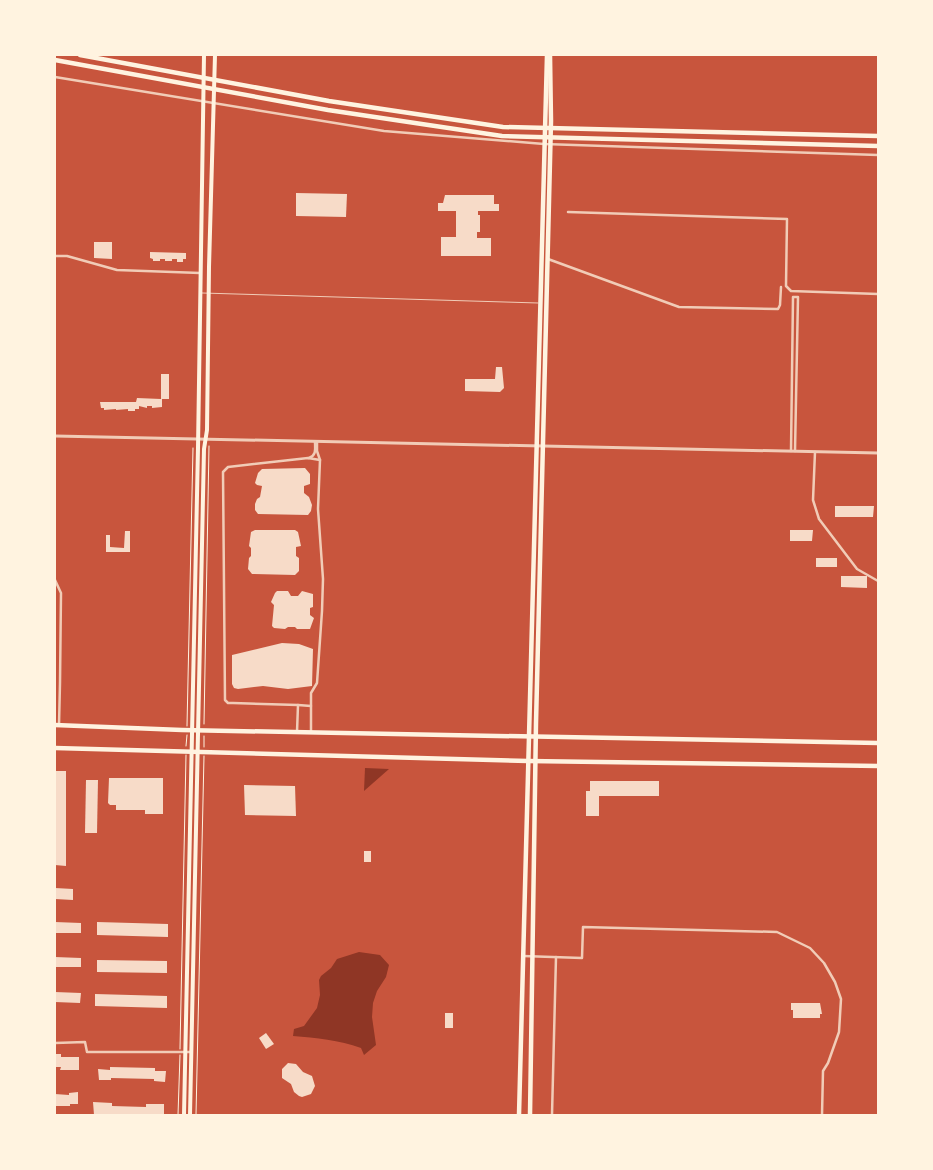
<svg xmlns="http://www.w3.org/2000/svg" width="933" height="1170" font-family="Barlow,sans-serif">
  <rect width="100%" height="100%" fill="#c8553d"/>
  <g fill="#8f3625">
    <polygon points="365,768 389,769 364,791"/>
    <path d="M359 952 380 955 389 965 386 977 377 991 373 1003 372 1017 376 1045 364 1055 361 1048C339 1040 316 1038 293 1036L294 1029 304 1026 317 1008 320 995 319 980 321 976 331 968 337 959Z"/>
  </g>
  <g fill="#f7dbc8">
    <polygon points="296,193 347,194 346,217 296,216"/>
    <polygon points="445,195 494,195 494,204 499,204 499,211 478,211 478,215 480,215 480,232 477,232 477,238 491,238 491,256 441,256 441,237 456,237 456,211 438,211 438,203 443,203"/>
    <polygon points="94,242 112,242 112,259 94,258"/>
    <polygon points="150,252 186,253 186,259 183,259 183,262 177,262 177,259 172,259 172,261 165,261 165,259 160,259 160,261 153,261 153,259 150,258"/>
    <polygon points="496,367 502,367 504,388 500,392 465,391 465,379 495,379"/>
    <polygon points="161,374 169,374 169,399 162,399 162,407 152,408 152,406 147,406 147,408 139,406 139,409 135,409 135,411 128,411 128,409 116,410 116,409 104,410 104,408 101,408 100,402 136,402 137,398 161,399"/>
    <polygon points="305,468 310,474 310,484 304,486 304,493 309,497 312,505 311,511 308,515 258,514 255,510 255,504 257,499 260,497 262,486 257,485 255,483 258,473 262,469"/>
    <polygon points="835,506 874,506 873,517 835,517"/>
    <polygon points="255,530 295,530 298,532 301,546 296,547 296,556 299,558 299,571 295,575 252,574 248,569 249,558 251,556 251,548 249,546 251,532"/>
    <polygon points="790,530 813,530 812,541 790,541"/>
    <polygon points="125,531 130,531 130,552 106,552 106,535 110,535 110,547 124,548"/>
    <rect x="816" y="558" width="21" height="9"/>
    <polygon points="841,576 867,576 867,588 841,587"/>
    <polygon points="277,591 288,591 291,596 298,596 302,591 313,594 313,607 310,608 310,615 314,618 310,629 297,629 295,627 288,627 285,629 274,628 272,626 274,605 271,602 275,593"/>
    <polygon points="282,643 299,644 313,649 312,686 288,689 263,686 238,689 234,688 232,684 232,655"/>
    <polygon points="55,771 66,771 66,866 55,865"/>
    <polygon points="109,778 163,778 163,814 145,814 145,810 116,810 116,805 110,805 108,803"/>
    <polygon points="86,780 98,780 97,833 85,833"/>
    <polygon points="590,781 659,781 659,796 599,796 599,816 586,816 586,791 590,791"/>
    <polygon points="244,785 295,786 296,816 245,815"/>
    <rect x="364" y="851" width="7" height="11"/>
    <polygon points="55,888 73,889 73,900 55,899"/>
    <polygon points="55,922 81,923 81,933 55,933"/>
    <polygon points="97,922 168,924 168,937 97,935"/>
    <polygon points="55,957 81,958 81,967 55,967"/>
    <polygon points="97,960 167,961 167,973 97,972"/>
    <polygon points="55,992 81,993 80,1003 55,1002"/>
    <polygon points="95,994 167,996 167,1008 95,1006"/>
    <polygon points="791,1003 820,1003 822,1014 820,1014 820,1018 793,1018 793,1010 791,1010"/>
    <rect x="445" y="1013" width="8" height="15"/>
    <polygon points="266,1033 274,1044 266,1049 259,1038"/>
    <polygon points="55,1054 61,1054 61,1057 79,1057 79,1070 60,1070 61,1067 55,1067"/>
    <polygon points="288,1063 296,1064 303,1072 312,1076 315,1086 311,1094 302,1097 299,1096 294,1092 291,1084 282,1078 282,1069"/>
    <polygon points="110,1067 155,1068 155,1071 166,1071 165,1082 154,1081 154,1079 111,1078 111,1080 99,1080 98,1069 110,1070"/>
    <polygon points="78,1092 78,1104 70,1104 70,1106 55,1106 55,1094 69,1095 69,1093"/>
    <polygon points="93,1102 112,1103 112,1106 146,1107 146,1104 164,1104 164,1115 94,1115"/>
  </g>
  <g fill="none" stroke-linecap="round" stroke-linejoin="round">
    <g stroke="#fff3e0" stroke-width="1">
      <polyline points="204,724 209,446"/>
      <polyline points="187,726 193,448"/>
      <polyline points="186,746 187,735"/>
      <polyline points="204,747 204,736"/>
      <polyline points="180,1049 186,755"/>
      <polyline points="178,1115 180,1055"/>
      <polyline points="196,1115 204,756"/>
    </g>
    <polyline stroke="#f1ccb7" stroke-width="1" points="202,293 538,303"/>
    <g stroke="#f1ccb7" stroke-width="2.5">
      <polyline points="55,77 384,131 544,144 878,155"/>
      <polyline points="568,212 787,219 786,286 791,291 878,294"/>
      <polyline points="55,256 67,256 117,270 200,273"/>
      <polyline points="548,259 679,307 778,309 780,305 781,287"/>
      <polyline points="791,451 793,297 798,297 795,451"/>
      <polyline points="815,452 813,500 819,519 857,569 878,581"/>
      <path d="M309 458C317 455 315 448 315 442"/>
      <polyline points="55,580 61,593 60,683 59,725"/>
      <polyline points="298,705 311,706"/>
      <polyline points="297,732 298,705 233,703 228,703 225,700 223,472 228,467 308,458 320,460"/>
      <polyline points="311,732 311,693 317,683 322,611 323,579 318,509 320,460 317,451 317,442"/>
      <polyline points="523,956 582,958 583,927 777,932 810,948 824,963 835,982 841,999 839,1032 828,1063 823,1071 822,1115"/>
      <polyline points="55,1043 85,1042 87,1052 191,1052"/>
      <polyline points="552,1115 556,957"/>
    </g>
    <polyline stroke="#f1ccb7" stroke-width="3" points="55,436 878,453"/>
    <g stroke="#fff3e0" stroke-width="4">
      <polyline points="184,1115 198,448 204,55"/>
      <polyline points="190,1115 204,449 207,430 209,267 215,55"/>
    </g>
    <g stroke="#fff3e0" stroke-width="4.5">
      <polyline points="80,55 329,101 503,127 878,136"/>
      <polyline points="55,60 328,110 502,136 878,146"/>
      <polyline points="55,725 182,730 878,743"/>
      <polyline points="55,748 528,761 878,766"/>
      <polyline points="519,1115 547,55"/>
      <polyline points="530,1115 536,723 551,121 550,55"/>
    </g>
  </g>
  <rect width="933" height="1170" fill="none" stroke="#fff3e0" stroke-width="112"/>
</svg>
